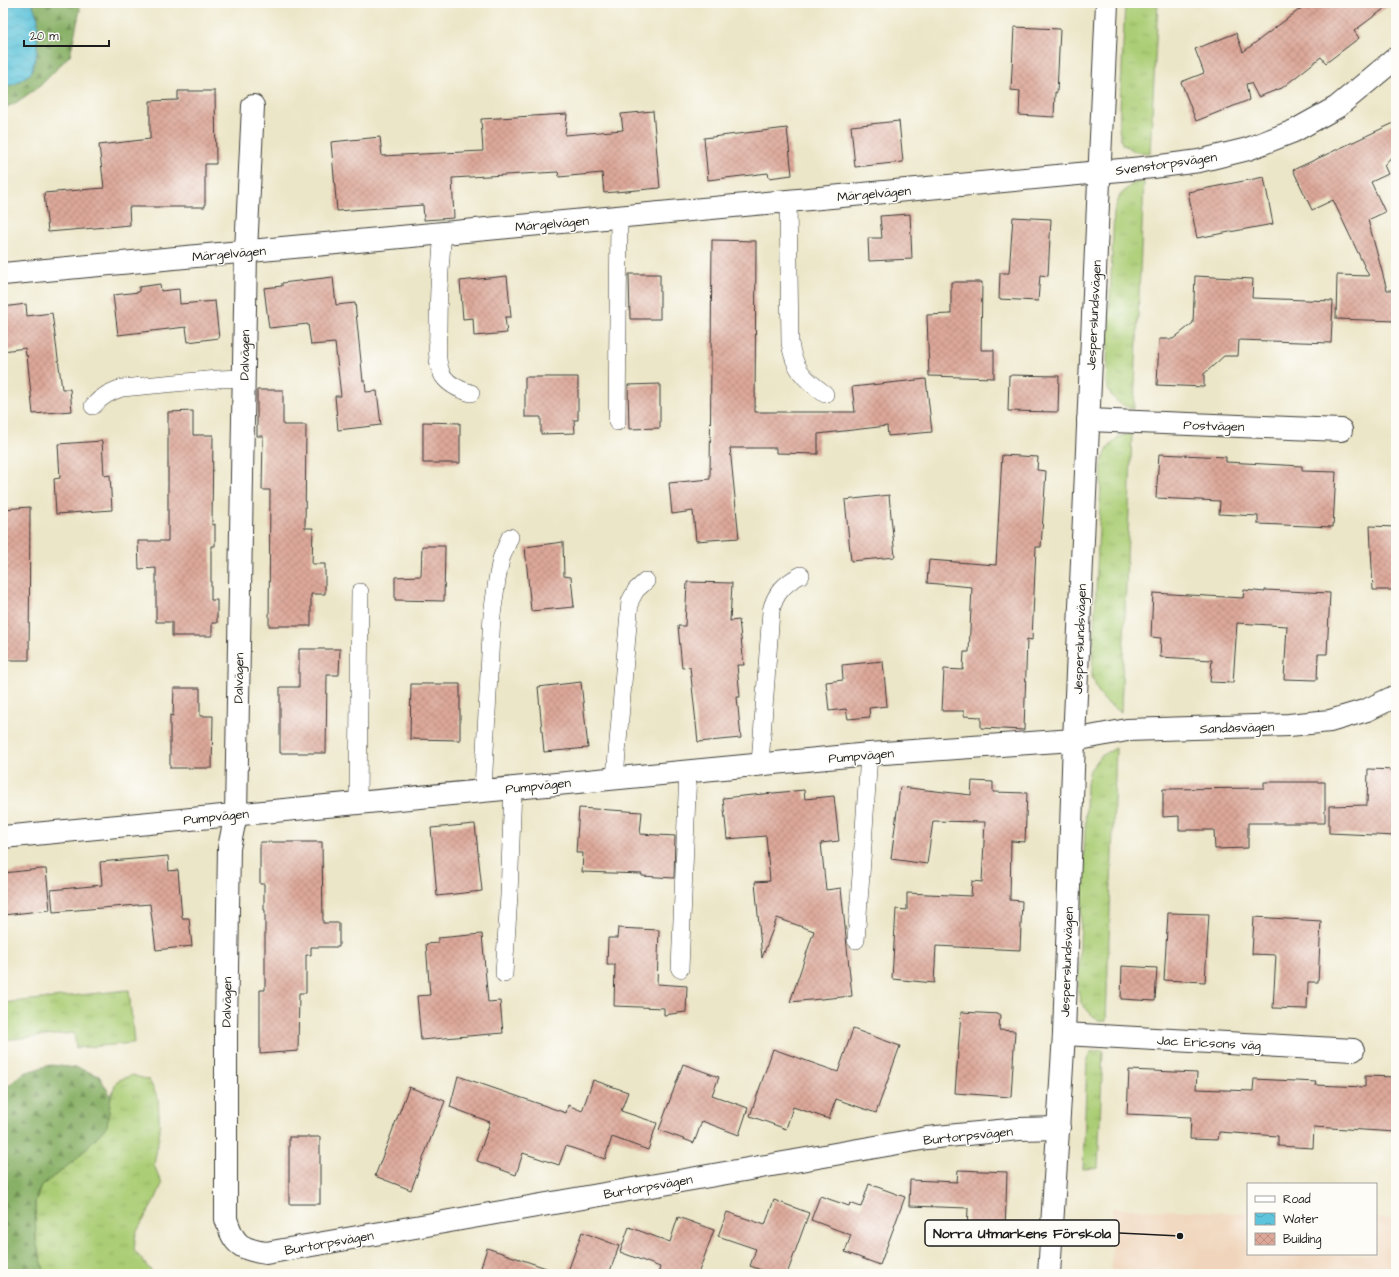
<svg xmlns="http://www.w3.org/2000/svg" width="1399" height="1277" font-family="'Architects Daughter',sans-serif">
  <defs>
    <pattern id="grass-tufts" width="24" height="20" patternUnits="userSpaceOnUse"><rect width="24" height="20" fill="#abcd75"/><path d="M3 7l-1-3M5 7V3M7 7l1-3M15 17l-1-3M17 17v-4M19 17l1-3" fill="none" stroke="#93af65"/></pattern>
    <pattern id="forest-firs" width="22" height="20" patternUnits="userSpaceOnUse"><rect width="22" height="20" fill="#88b066"/><path d="M5 1l3.5 6h-7zM16 11l3.5 6h-7z" fill="#6e8e53"/></pattern>
    <pattern id="water-waves" width="16" height="10" patternUnits="userSpaceOnUse"><rect width="16" height="10" fill="#5ec4db"/><path d="M0 5q4-4 8 0t8 0" fill="none" stroke="#51a8bb"/></pattern>
    <pattern id="building-cross-hatch" width="8" height="8" patternUnits="userSpaceOnUse"><rect width="8" height="8" fill="#dca799"/><path d="M0 0l8 8M0 8l8-8" fill="none" stroke="#bc8f83"/></pattern>
  </defs>
  <rect width="100%" height="100%" fill="#fdfcf7"/>
  <filter id="ink" filterUnits="userSpaceOnUse"><feTurbulence type="fractalNoise" baseFrequency=".025" numOctaves="2"/><feDisplacementMap in="SourceGraphic" scale="8" xChannelSelector="R" yChannelSelector="G"/><feConvolveMatrix kernelMatrix="1 2 1 2 8 2 1 2 1" color-interpolation-filters="sRGB"/></filter>
  <filter id="wash" filterUnits="userSpaceOnUse"><feTurbulence type="fractalNoise" baseFrequency=".012" numOctaves="4" result="noise"/><feDisplacementMap in="SourceGraphic" scale="16" xChannelSelector="R" yChannelSelector="G"/><feGaussianBlur stdDeviation="0.9" result="paint"/><feColorMatrix in="noise" values="0 0 0 0 0 0 0 0 0 0 0 0 0 0 0 0 0 1.4 0 .05"/><feComposite in="paint" operator="in"/></filter>
  <g filter="url(#wash)">
    <rect width="100%" height="100%" fill="#ece6c8"/>
    <polygon fill="#f0d5bc" points="1112,1208 1248,1213 1248,1254 1376,1254 1376,1218 1396,1219 1396,1274 1111,1274"/>
    <g fill="url(#grass-tufts)" stroke="#647448">
      <polygon points="1125,3 1158,3 1150,153 1136,152 1122,144 1119,129"/>
      <path d="M1144 181 1134 409C1117 403 1113 401 1106 384L1114 212 1120 195 1132 184Z"/>
      <path d="M1132 433 1121 712C1102 701 1099 696 1092 676L1102 461 1108 448 1118 437Z"/>
      <polygon points="1116,748 1106,1021 1098,1021 1090,1013 1081,1003 1078,991 1087,783 1090,770 1101,756"/>
      <polygon points="129,990 134,1043 76,1048 74,1033 3,1040 3,1003"/>
      <polygon points="1103,1050 1098,1168 1083,1169 1087,1059 1091,1052"/>
      <polygon points="132,1075 149,1080 158,1098 160,1130 154,1165 162,1184 156,1198 136,1233 134,1250 151,1271 155,1274 45,1274 36,1241 35,1202 41,1186 75,1160 107,1126 111,1096 117,1081"/>
    </g>
    <g fill="url(#forest-firs)" stroke="#526641">
      <polygon points="3,3 79,3 80,10 70,55 40,86 14,104 3,108"/>
      <polygon points="50,1065 78,1068 99,1076 111,1096 107,1126 75,1160 41,1186 35,1202 36,1241 45,1274 3,1274 3,1090 24,1073"/>
    </g>
    <polygon fill="url(#water-waves)" stroke="#3d707c" points="3,3 32,3 38,19 37,53 31,73 15,84 3,87"/>
    <g id="blocks">
      <g fill="url(#building-cross-hatch)">
        <polygon points="1308,3 1392,3 1354,31 1359,38 1326,63 1321,57 1282,88 1258,97 1251,83 1246,84 1249,100 1196,121 1181,82 1204,73 1195,49 1236,33 1243,52"/>
        <polygon points="1014,27 1060,29 1057,93 1055,92 1054,117 1019,115 1020,91 1011,90"/>
        <polygon points="178,91 215,91 216,164 205,164 205,207 129,207 130,225 48,232 44,193 104,188 99,145 150,139 150,101 178,100"/>
        <polygon points="653,111 660,188 604,193 602,173 559,177 558,172 452,178 454,218 424,220 423,205 337,211 331,142 380,137 382,156 483,151 481,119 567,114 565,135 623,130 621,114"/>
        <polygon points="899,121 903,162 855,167 851,126"/>
        <polygon points="1396,122 1396,152 1384,165 1388,174 1371,182 1385,212 1368,220 1387,290 1396,290 1396,321 1336,319 1337,275 1369,276 1333,200 1312,210 1293,170"/>
        <polygon points="787,128 792,175 769,178 768,173 708,180 704,138"/>
        <polygon points="1264,177 1273,224 1197,238 1188,192"/>
        <polygon points="910,214 912,259 869,261 868,238 882,238 880,216"/>
        <polygon points="1013,217 1051,219 1048,276 1040,275 1038,301 999,299 1000,273 1009,273"/>
        <polygon points="712,240 756,241 755,412 855,412 852,387 926,379 932,432 888,436 887,426 818,434 818,454 776,453 776,448 730,448 739,538 696,541 693,511 672,514 669,483 710,479"/>
        <polygon points="629,274 660,274 660,319 630,319"/>
        <polygon points="507,276 511,317 505,317 507,333 474,336 473,318 463,319 460,281"/>
        <polygon points="1195,276 1253,279 1252,298 1333,301 1331,343 1239,340 1238,356 1224,356 1204,374 1204,387 1157,385 1159,339 1173,339 1193,323"/>
        <polygon points="333,277 336,305 355,303 363,381 365,381 366,392 377,391 381,425 338,430 335,396 341,396 335,343 311,345 308,324 269,328 264,288 282,286 282,283"/>
        <polygon points="951,282 982,282 981,350 994,350 994,378 929,376 927,315 951,314"/>
        <polygon points="160,284 161,291 179,289 180,304 215,301 219,338 188,342 186,327 118,335 113,295 139,292 139,287"/>
        <polygon points="26,304 27,316 52,313 62,389 70,389 72,411 33,414 27,355 26,356 25,348 3,351 3,307"/>
        <polygon points="1009,375 1059,376 1058,412 1008,411"/>
        <polygon points="525,377 578,377 578,420 574,420 575,433 541,434 541,417 525,417"/>
        <polygon points="660,384 660,428 629,429 628,385"/>
        <polygon points="257,390 283,390 283,425 306,425 305,528 313,528 312,564 325,564 325,594 311,594 311,626 269,626 270,490 262,490 263,436 257,436"/>
        <polygon points="193,411 193,435 213,435 212,525 215,524 215,546 211,546 211,600 217,600 217,623 212,623 212,636 172,636 172,622 156,622 156,568 139,569 138,541 168,541 168,412"/>
        <polygon points="423,422 460,423 460,463 423,463"/>
        <polygon points="102,441 104,476 110,475 112,510 56,514 54,479 60,478 58,444"/>
        <polygon points="1159,454 1226,457 1226,462 1302,466 1302,471 1336,472 1333,527 1258,524 1258,516 1219,514 1220,501 1156,498"/>
        <polygon points="1002,455 1038,457 1037,470 1046,471 1041,547 1036,547 1032,640 1027,639 1024,730 981,728 981,717 964,716 964,711 942,711 944,669 963,670 964,652 969,652 972,587 927,583 929,560 996,565"/>
        <polygon points="889,495 895,557 851,561 845,500"/>
        <polygon points="30,507 29,660 3,660 3,509"/>
        <polygon points="1370,526 1396,527 1396,590 1373,590"/>
        <polygon points="563,542 564,576 571,577 574,607 531,611 525,547"/>
        <polygon points="422,546 445,546 444,601 395,600 395,577 421,576"/>
        <polygon points="687,582 732,583 730,621 739,620 744,665 737,665 740,697 737,697 741,738 698,742 690,667 682,668 678,626 685,626"/>
        <polygon points="1244,590 1265,592 1265,590 1330,593 1327,654 1318,654 1317,680 1284,679 1287,626 1237,623 1233,683 1210,682 1212,660 1160,657 1161,638 1151,637 1153,593 1243,598"/>
        <polygon points="299,649 340,649 339,675 327,675 326,753 280,753 280,687 299,687"/>
        <polygon points="883,661 887,706 869,708 870,717 848,719 846,709 829,711 826,682 843,680 842,665"/>
        <polygon points="581,682 588,748 544,752 538,687"/>
        <polygon points="411,684 460,684 460,740 410,739"/>
        <polygon points="174,688 200,688 200,716 213,716 212,768 170,768 170,715 173,716"/>
        <polygon points="1368,769 1396,770 1396,836 1329,833 1329,806 1367,805"/>
        <polygon points="972,781 993,782 993,792 1027,793 1025,842 1011,841 1010,900 1022,901 1020,950 936,946 934,983 892,979 896,909 907,910 907,893 971,896 972,881 982,882 985,822 933,821 927,864 891,859 900,787 971,795"/>
        <polygon points="1264,782 1325,782 1325,823 1248,823 1248,848 1215,849 1214,830 1179,830 1179,816 1163,817 1163,789 1264,788"/>
        <polygon points="804,790 805,799 834,796 839,841 821,843 826,890 841,888 852,996 790,1002 814,931 777,918 762,958 755,882 770,881 766,836 727,839 723,798"/>
        <polygon points="579,808 642,812 640,834 675,836 674,878 642,876 642,874 582,872 583,853 576,853"/>
        <polygon points="475,824 482,891 437,896 431,828"/>
        <polygon points="260,842 322,842 323,923 339,923 339,947 311,947 311,955 306,955 306,993 299,993 298,1051 260,1054 260,990 265,990 265,910 264,910 264,884 260,884"/>
        <polygon points="168,856 169,871 178,870 182,918 189,918 192,946 156,950 150,904 53,912 51,890 102,885 100,862"/>
        <polygon points="41,869 46,869 50,910 3,915 3,873"/>
        <polygon points="1168,913 1209,914 1205,982 1164,980"/>
        <polygon points="1254,917 1321,921 1318,982 1308,982 1307,1009 1273,1008 1276,955 1252,954"/>
        <polygon points="618,928 659,930 657,984 687,986 686,1012 664,1015 664,1008 614,1006 615,965 607,965 608,938 617,938"/>
        <polygon points="482,934 488,1002 500,1001 503,1033 421,1040 417,996 430,995 426,944 438,943 438,938"/>
        <polygon points="1122,966 1157,968 1155,1001 1121,999"/>
        <polygon points="961,1012 1000,1014 999,1030 1015,1031 1011,1097 955,1093"/>
        <polygon points="853,1029 900,1046 876,1113 836,1099 829,1119 793,1107 786,1129 750,1116 773,1049 838,1072"/>
        <polygon points="683,1064 719,1077 712,1095 748,1108 739,1135 702,1121 694,1143 659,1130"/>
        <polygon points="1129,1070 1197,1073 1196,1089 1253,1091 1254,1079 1316,1082 1315,1085 1365,1087 1365,1076 1396,1077 1396,1132 1314,1127 1313,1148 1278,1146 1278,1136 1219,1132 1218,1140 1190,1139 1191,1117 1127,1114"/>
        <polygon points="458,1076 566,1113 568,1105 582,1111 593,1080 628,1092 621,1111 657,1123 648,1150 612,1137 605,1159 566,1146 559,1165 523,1153 516,1175 477,1161 490,1122 450,1107"/>
        <polygon points="409,1087 445,1101 411,1190 375,1176"/>
        <rect x="289" y="1137" width="31" height="67"/>
        <polygon points="958,1170 1007,1172 1005,1233 967,1232 968,1208 909,1206 910,1180 957,1182"/>
        <polygon points="869,1184 905,1197 880,1265 845,1252 851,1235 811,1220 820,1196 849,1206 850,1203 861,1207"/>
        <polygon points="774,1200 809,1213 787,1274 772,1274 750,1266 756,1249 718,1236 727,1212 765,1225"/>
        <polygon points="678,1217 714,1230 698,1274 658,1274 660,1267 620,1252 629,1227 670,1242"/>
        <polygon points="582,1232 619,1246 609,1274 567,1274"/>
        <polygon points="487,1248 552,1270 551,1274 479,1274"/>
      </g>
    </g>
  </g>
  <g filter="url(#ink)">
    <use href="#blocks" fill-opacity="0" stroke="#3b3a36" stroke-width="1"/>
    <g fill="none" stroke-linecap="round" stroke-linejoin="round">
      <g stroke="#3b3a36" stroke-width="18">
        <g id="lane">
          <path d="M788 201 790 343C794 369 804 379 825 394"/>
          <path d="M443 233C440 265 438 296 438 328 438 343 435 362 443 376 450 386 460 390 471 393"/>
          <path d="M93 406C102 396 110 392 122 388L218 379 244 378"/>
          <polyline points="617,422 619,217"/>
          <path d="M760 764 771 611C775 593 785 583 801 575"/>
          <polyline points="615,777 630,601 636,590 646,581"/>
          <polyline points="483,790 492,615 497,580 501,559 510,537"/>
          <polyline points="358,802 360,592"/>
          <polyline points="856,940 861,875 869,754"/>
          <polyline points="680,969 688,770"/>
          <polyline points="504,974 509,895 513,787"/>
        </g>
      </g>
      <g stroke="#3b3a36" stroke-width="24">
        <g id="street">
          <path d="M253 106 246 251 236 814 229 848 226 1029V1219C234 1244 239 1249 266 1253L927 1138 1019 1129 1059 1128"/>
          <polyline points="3,274 1153,167 1199,161 1248,149 1294,131 1337,107 1396,58"/>
          <polyline points="1088,420 1341,430"/>
          <polyline points="3,837 869,754 1074,740 1127,730 1289,725 1330,721 1367,710 1396,696"/>
          <polyline points="1064,1034 1353,1050"/>
          <polyline points="1049,1274 1064,1034 1074,740 1107,3"/>
        </g>
      </g>
      <use href="#lane" stroke="#fff" stroke-width="17"/>
      <use href="#street" stroke="#fff" stroke-width="22"/>
    </g>
  </g>
  <g text-anchor="middle" stroke-width="3" stroke-linejoin="round" paint-order="stroke">
    <g font-size="13" fill="#1c1c1c" stroke="#fdfcf7">
      <text transform="translate(1166 163) rotate(-8)" y="5">Svenstorpsvägen</text>
      <text transform="translate(874 193) rotate(-5)" y="5">Märgelvägen</text>
      <text transform="translate(552 223) rotate(-5)" y="5">Märgelvägen</text>
      <text transform="translate(229 253) rotate(-5)" y="5">Märgelvägen</text>
      <text transform="translate(1093 315) rotate(-87)" y="5">Jesperslundsvägen</text>
      <text transform="translate(244 355) rotate(-89)" y="5">Dalvägen</text>
      <text transform="translate(1214 425) rotate(2)" y="5">Postvägen</text>
      <text transform="translate(1079 639) rotate(-88)" y="5">Jesperslundsvägen</text>
      <text transform="translate(238 678) rotate(-89)" y="5">Dalvägen</text>
      <text transform="translate(1237 727) rotate(-2)" y="5">Sandåsvägen</text>
      <text transform="translate(861 755) rotate(-5)" y="5">Pumpvägen</text>
      <text transform="translate(538 785) rotate(-6)" y="5">Pumpvägen</text>
      <text transform="translate(216 816) rotate(-6)" y="5">Pumpvägen</text>
      <text transform="translate(1066 962) rotate(-88)" y="5">Jesperslundsvägen</text>
      <text transform="translate(226 1002) rotate(-89)" y="5">Dalvägen</text>
      <text transform="translate(1209 1042) rotate(3)" y="5">Jac Ericsons väg</text>
      <text transform="translate(968 1135) rotate(-6)" y="5">Burtorpsvägen</text>
      <text transform="translate(648 1186) rotate(-10)" y="5">Burtorpsvägen</text>
      <text transform="translate(329 1242) rotate(-10)" y="5">Burtorpsvägen</text>
    </g>
  </g>
  <path fill="none" stroke="#1c1c1c" stroke-width="1.5" d="M1180 1236L1119 1233"/>
  <circle fill="#1c1c1c" stroke="#fdfcf7" stroke-width="1.5" cx="1180" cy="1236" r="4"/>
  <rect fill="#fdfcf7" stroke="#1c1c1c" stroke-width="1.5" x="925" y="1220" width="194" height="26" rx="4"/>
  <g font-size="14" text-anchor="middle" font-weight="bold" fill="#1c1c1c">
    <text x="1022" y="1238">Norra Utmarkens Förskola</text>
  </g>
  <rect width="1399" height="1277" fill="none" stroke="#fdfcf7" stroke-width="16"/>
  <rect x="1247" y="1183" width="130" height="72" fill="#fdfcf7" stroke="#a3a29f"/>
  <rect x="1255" y="1196" width="20" height="6" fill="#ffffff" stroke="#a3a29f"/>
  <text x="1283" y="1203" font-size="12" fill="#1c1c1c">Road</text>
  <rect x="1255" y="1213" width="20" height="12" fill="url(#water-waves)" stroke="#a3a29f"/>
  <text x="1283" y="1223" font-size="12" fill="#1c1c1c">Water</text>
  <rect x="1255" y="1233" width="20" height="12" fill="url(#building-cross-hatch)" stroke="#a3a29f"/>
  <text x="1283" y="1243" font-size="12" fill="#1c1c1c">Building</text>
  <path d="M24 40v6h85v-6" fill="none" stroke="#1c1c1c" stroke-width="2"/>
  <text x="30" y="40" font-size="12" fill="#1c1c1c" stroke="#fdfcf7" stroke-width="3" paint-order="stroke">20 m</text>
</svg>
